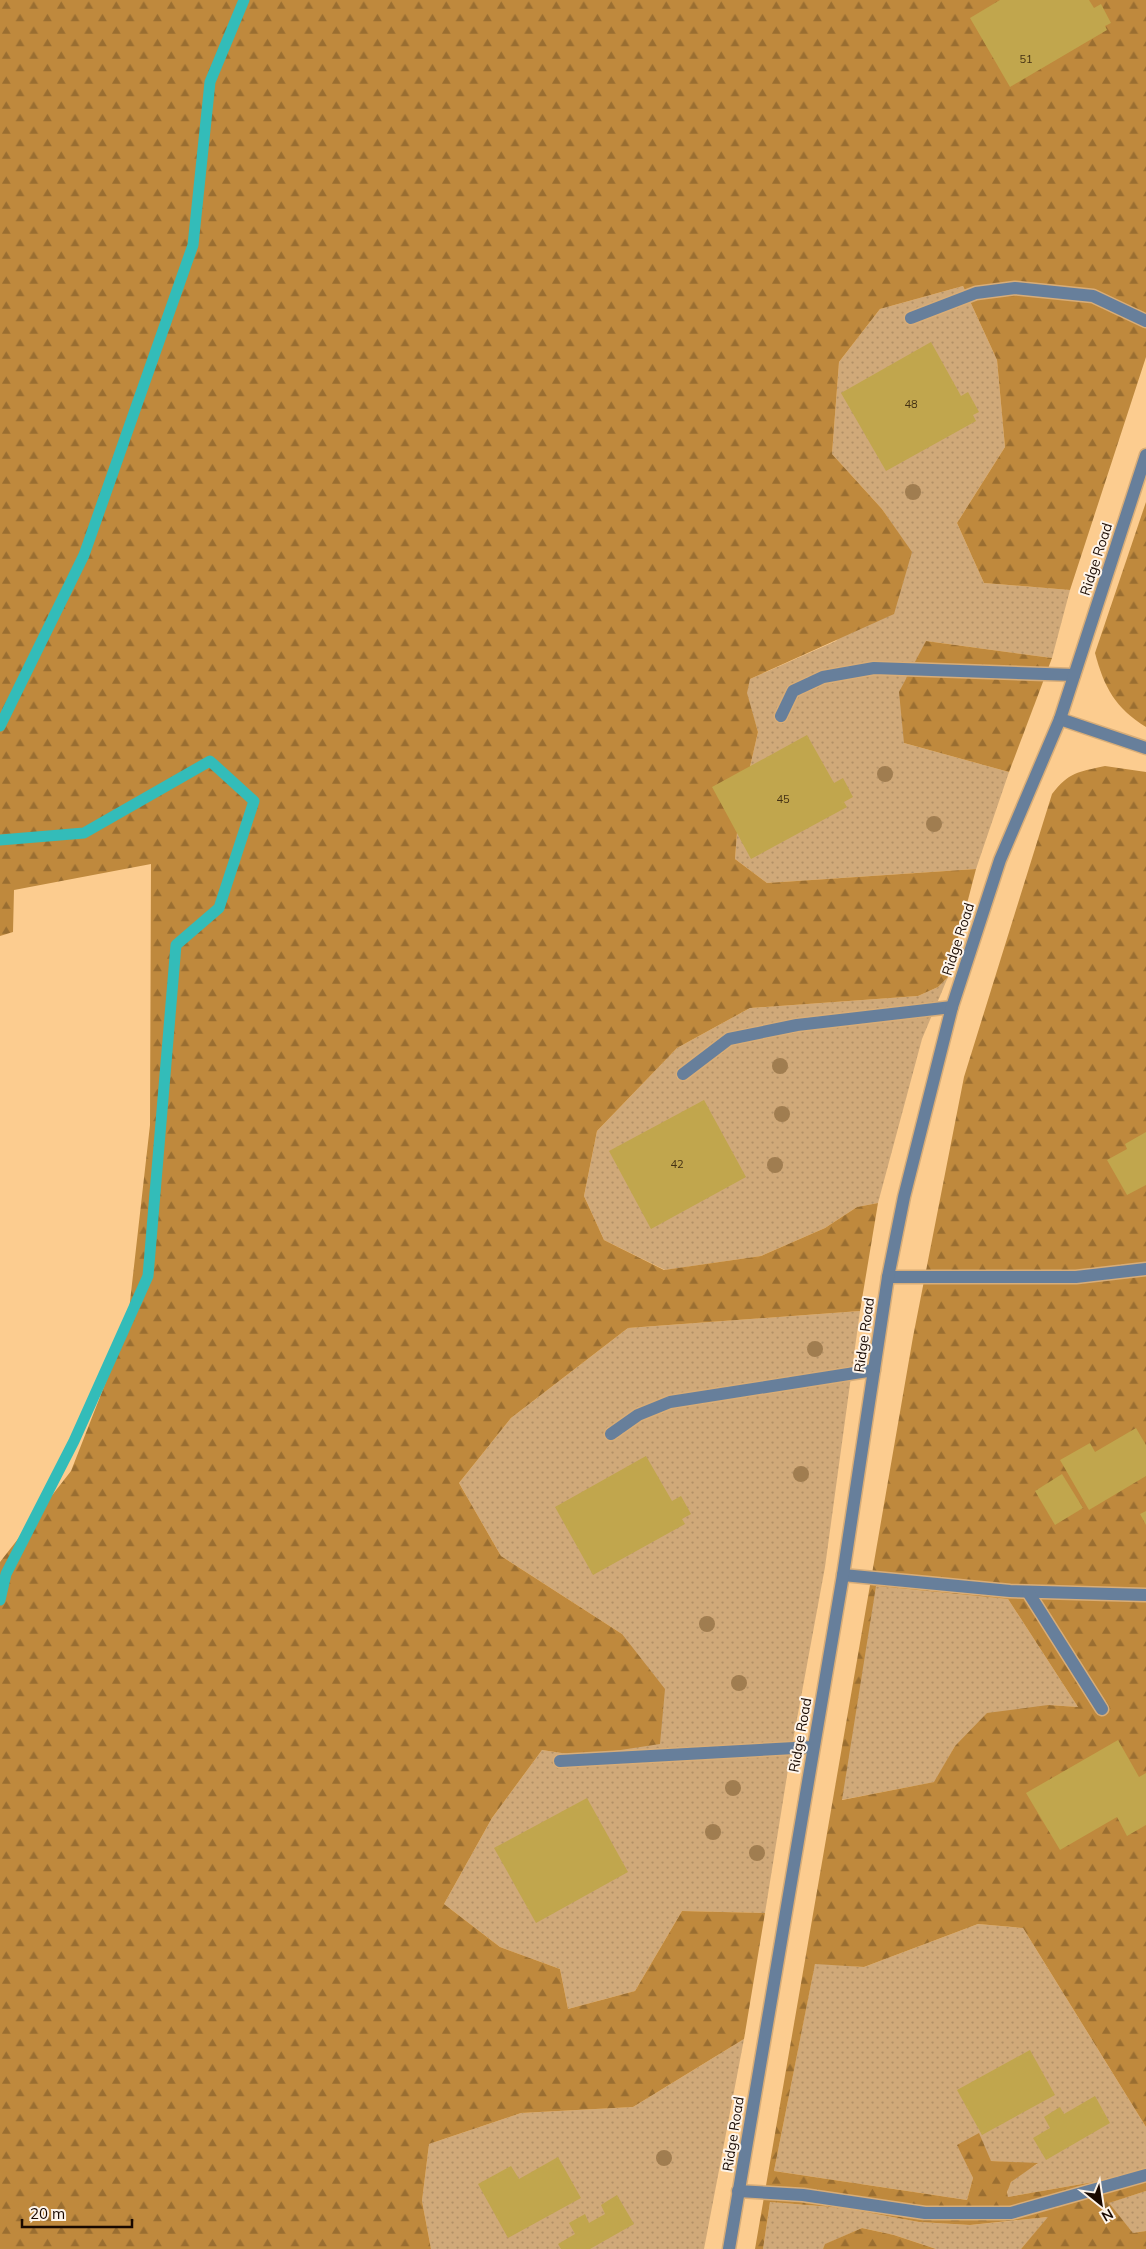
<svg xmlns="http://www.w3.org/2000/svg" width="1146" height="2249" font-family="Mulish,sans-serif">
  <defs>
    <pattern id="grass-dots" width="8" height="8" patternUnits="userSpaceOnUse" patternTransform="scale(1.25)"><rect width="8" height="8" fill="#d0a979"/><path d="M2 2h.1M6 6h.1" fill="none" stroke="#b29067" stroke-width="1.8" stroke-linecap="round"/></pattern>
    <pattern id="forest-firs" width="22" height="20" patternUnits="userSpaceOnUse" patternTransform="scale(1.25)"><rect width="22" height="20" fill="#bf893d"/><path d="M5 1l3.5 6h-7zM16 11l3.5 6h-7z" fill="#9a6e31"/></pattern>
  </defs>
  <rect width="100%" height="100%" fill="#fccc8f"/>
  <g fill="url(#grass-dots)">
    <polygon points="963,286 997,360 1005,447 957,523 984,583 1070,590 1052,658 926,641 904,743 1009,772 976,869 767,883 735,859 738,819 758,732 746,693 750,679 836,641 911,552 882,509 832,454 839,362 880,309"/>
    <polygon points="948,977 922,1039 878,1203 857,1207 825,1228 761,1256 665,1270 604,1240 584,1196 597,1131 677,1048 750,1008 918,996 938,987"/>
    <polygon points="860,1311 825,1567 790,1757 765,1913 682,1911 635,1991 568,2009 560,1969 500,1947 444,1904 492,1818 542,1750 581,1756 622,1634 501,1556 459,1483 511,1418 628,1328"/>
    <polygon points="875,1586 1008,1599 1078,1707 1048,1705 955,1746 935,1782 841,1800"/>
    <path d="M978 1924 1023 1928 1146 2127V2168L1105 2180 1008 2197C1003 2181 1026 2171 1037 2164L991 2161 958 2145 973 2178 967 2200 774 2171 815 1963 864 1967Z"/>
    <polygon points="744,2039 704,2249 431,2249 422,2201 429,2144 521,2113 633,2107"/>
    <polygon points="1146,2191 1146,2231 1133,2233 1108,2203"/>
    <polygon points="770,2202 844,2208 919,2222 970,2225 1049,2217 1021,2249 936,2249 894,2235 862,2228 826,2244 823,2249 763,2249"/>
  </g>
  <g fill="url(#forest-firs)" fill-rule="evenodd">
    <polygon points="0,0 1146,0 1146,357 1070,590 984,583 957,523 1005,447 997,360 963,286 880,309 839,362 832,454 882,509 912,552 894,614 750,679 747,693 758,732 738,819 735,859 767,883 976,869 948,977 938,987 918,996 750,1008 677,1048 597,1131 584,1196 604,1240 664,1270 761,1256 825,1228 857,1207 878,1203 860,1311 628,1328 511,1418 459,1483 501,1556 622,1634 665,1689 660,1744 581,1756 542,1750 492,1818 444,1904 500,1947 560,1969 568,2009 635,1991 682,1911 765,1913 744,2039 633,2107 521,2113 429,2144 422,2201 431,2249 0,2249 0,1562 71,1471 127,1328 150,1125 151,864 14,890 13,932 0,936"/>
    <path d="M1146 502V727C1115 708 1104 687 1095 653Z"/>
    <polygon points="926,641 1052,658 1009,772 904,743 899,692"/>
    <path d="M1105 766 1146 772V2127L1023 1928 978 1924 864 1967 815 1964 774 2171 967 2200 973 2178 957 2145 979 2133 991 2161 1038 2163 1011 2182 1007 2192 1008 2197 1105 2180 1146 2168V2191L1109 2203 1133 2233 1146 2231V2249H1021L1048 2217 970 2225 919 2222 844 2208 770 2202 763 2249H755L913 1337 964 1077 1052 794C1069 772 1078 772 1105 766ZM876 1586 1008 1599 1078 1707 1048 1705 987 1713 955 1746 934 1782 842 1800Z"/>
    <polygon points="862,2228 894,2235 936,2249 823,2249 825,2244"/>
  </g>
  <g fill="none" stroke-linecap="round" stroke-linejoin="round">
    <g stroke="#33bcb9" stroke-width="11">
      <polyline points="0,726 84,555 193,245 210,82 244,0"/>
      <polyline points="0,840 84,833 210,761 254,801 219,908 176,945 148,1276 74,1441 6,1574 0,1600"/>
    </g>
  </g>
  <g fill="#c1a64d">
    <polygon points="1000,0 1089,0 1094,8 1101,4 1111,23 1105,26 1107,30 1010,87 970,18"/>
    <polygon points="931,342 961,396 968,392 979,412 973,415 976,421 886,471 841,393"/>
    <polygon points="807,735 834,783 843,778 853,797 844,802 847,807 751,859 712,787"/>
    <polygon points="704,1100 746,1177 651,1229 609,1151"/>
    <polygon points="1146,1132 1146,1185 1127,1195 1107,1160 1127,1149 1125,1144"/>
    <polygon points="1136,1428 1146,1445 1146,1476 1089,1510 1060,1460 1090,1443 1095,1452"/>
    <polygon points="646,1456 672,1501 681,1496 691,1514 682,1519 685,1524 593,1575 555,1507"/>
    <polygon points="1062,1474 1083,1508 1055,1525 1035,1491"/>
    <polygon points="1146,1511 1146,1525 1140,1514"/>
    <polygon points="1118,1740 1139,1777 1146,1773 1146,1825 1127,1836 1117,1817 1060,1850 1026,1793"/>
    <polygon points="587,1798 628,1872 536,1923 494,1848"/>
    <polygon points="1030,2050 1055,2095 982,2135 957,2090"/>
    <polygon points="1095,2096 1110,2123 1046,2160 1033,2138 1050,2128 1044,2117 1060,2107 1064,2114"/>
    <polygon points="558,2157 581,2198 508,2238 478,2184 511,2166 519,2179"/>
    <polygon points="617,2195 634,2224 590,2249 561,2249 558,2244 575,2234 569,2223 585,2214 589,2223 605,2214 601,2205"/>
  </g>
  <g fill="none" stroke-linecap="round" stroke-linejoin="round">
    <g stroke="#d8ad78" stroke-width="15">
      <g id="minor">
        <polyline points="911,318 976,293 1015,288 1093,296 1146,321"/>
        <polyline points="781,716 793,691 823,677 874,668 1074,675"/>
        <polyline points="1060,719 1146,748"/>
        <polyline points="683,1074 729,1039 797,1025 952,1007"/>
        <polyline points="888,1277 1076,1277 1146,1269"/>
        <polyline points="611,1434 638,1415 670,1402 874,1370"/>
        <polyline points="843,1575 1010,1591 1146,1595"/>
        <polyline points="1028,1592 1102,1709"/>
        <polyline points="560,1761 813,1747"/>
        <polyline points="738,2191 803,2195 925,2213 1011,2213 1146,2175"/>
        <polyline points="729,2249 843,1575 888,1277 904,1197 952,1007 1000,860 1060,719 1146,455"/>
      </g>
    </g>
    <use href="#minor" stroke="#677f9b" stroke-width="12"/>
  </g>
  <g fill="#a07d50">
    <circle cx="913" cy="492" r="8"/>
    <circle cx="885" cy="774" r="8"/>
    <circle cx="934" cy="824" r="8"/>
    <circle cx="780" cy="1066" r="8"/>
    <circle cx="782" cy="1114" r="8"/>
    <circle cx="775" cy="1165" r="8"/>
    <circle cx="815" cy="1349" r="8"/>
    <circle cx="801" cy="1474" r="8"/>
    <circle cx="707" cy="1624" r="8"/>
    <circle cx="739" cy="1683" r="8"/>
    <circle cx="733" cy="1788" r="8"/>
    <circle cx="713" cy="1832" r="8"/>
    <circle cx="757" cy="1853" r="8"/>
    <circle cx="664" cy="2158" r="8"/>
  </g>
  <g text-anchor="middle" stroke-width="4" stroke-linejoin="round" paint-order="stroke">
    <g font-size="11" fill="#433013">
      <text x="1026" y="63">51</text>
      <text x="911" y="408">48</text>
      <text x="783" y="803">45</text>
      <text x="677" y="1168">42</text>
    </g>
    <g font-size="14" fill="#190900" stroke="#fef4e9">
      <text transform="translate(1096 559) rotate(-72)" y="5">Ridge Road</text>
      <text transform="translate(958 939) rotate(-72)" y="5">Ridge Road</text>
      <text transform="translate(864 1335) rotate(-82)" y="5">Ridge Road</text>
      <text transform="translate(800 1735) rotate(-80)" y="5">Ridge Road</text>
      <text transform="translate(733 2134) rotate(-81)" y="5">Ridge Road</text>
    </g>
  </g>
  <g transform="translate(1101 2204) rotate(150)" stroke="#fef4e9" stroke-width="4" paint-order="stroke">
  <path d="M0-4L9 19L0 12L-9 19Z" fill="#190900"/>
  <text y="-8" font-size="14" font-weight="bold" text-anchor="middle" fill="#190900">N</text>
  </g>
  <path d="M22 2219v8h110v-8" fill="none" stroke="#190900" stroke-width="2.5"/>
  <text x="30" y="2219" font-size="15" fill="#190900" stroke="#fef4e9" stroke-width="4" paint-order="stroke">20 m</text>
</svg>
